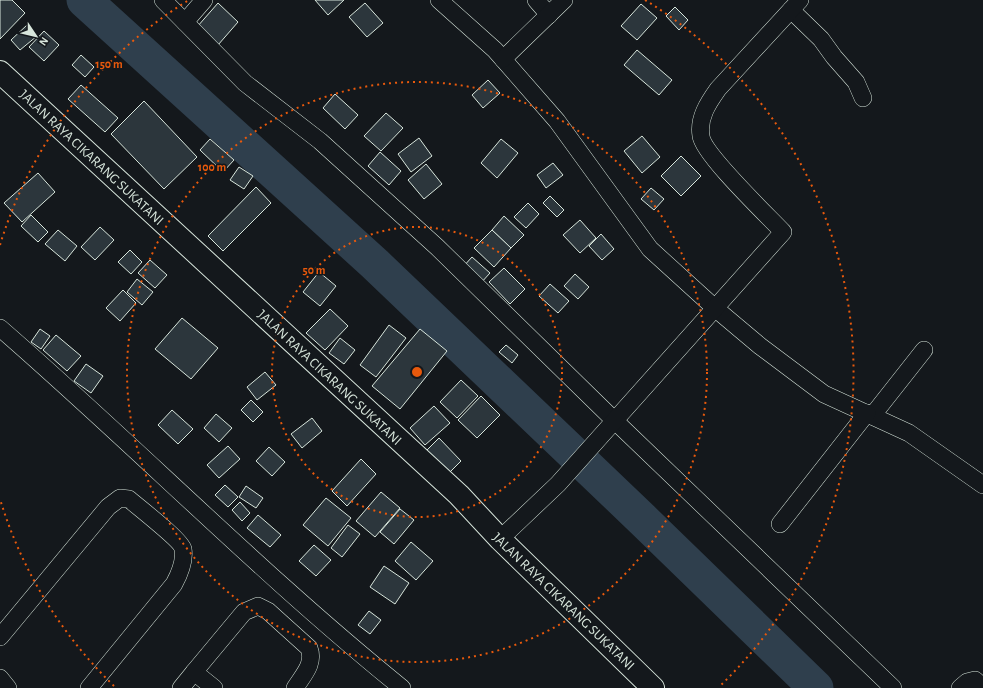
<svg xmlns="http://www.w3.org/2000/svg" width="983" height="688" font-family="'Alegreya Sans',sans-serif">
  <rect width="100%" height="100%" fill="#14181c"/>
  <g fill="none" stroke-linecap="round" stroke-linejoin="round">
    <polyline stroke="#2f3f4d" stroke-width="35" points="84,0 375,264 642,519 816,688"/>
  </g>
  <g fill="#2c363c" stroke="#d8e6dc">
    <polygon points="0,0 12,0 25,13 0,39"/>
    <polygon points="315,0 344,0 328,15"/>
    <polygon points="218,3 238,22 218,45 197,27"/>
    <polygon points="365,3 383,23 367,37 349,17"/>
    <polygon points="641,4 657,18 637,40 621,26"/>
    <polygon points="675,7 688,20 679,30 666,16"/>
    <polygon points="27,25 37,36 20,50 11,40"/>
    <polygon points="44,31 59,45 44,61 29,47"/>
    <polygon points="637,50 672,80 659,95 624,65"/>
    <polygon points="81,55 94,67 85,77 72,65"/>
    <polygon points="488,80 500,93 483,108 472,95"/>
    <polygon points="81,85 118,118 105,132 68,99"/>
    <polygon points="335,94 358,115 345,129 323,108"/>
    <polygon points="144,101 197,157 164,189 111,134"/>
    <polygon points="386,113 403,128 381,151 364,136"/>
    <polygon points="642,136 660,157 642,173 624,151"/>
    <polygon points="419,138 432,156 411,172 398,154"/>
    <polygon points="210,139 234,160 223,172 200,150"/>
    <polygon points="501,139 518,153 497,178 481,163"/>
    <polygon points="380,152 401,171 389,185 368,166"/>
    <polygon points="681,156 701,176 681,196 661,176"/>
    <polygon points="553,163 563,175 546,188 537,175"/>
    <polygon points="426,164 442,184 424,199 408,180"/>
    <polygon points="239,167 253,176 244,189 230,180"/>
    <polygon points="38,173 55,192 22,222 4,203"/>
    <polygon points="256,187 271,203 223,251 208,236"/>
    <polygon points="651,188 664,199 654,210 641,199"/>
    <polygon points="550,196 564,210 557,217 543,203"/>
    <polygon points="528,203 539,214 526,228 514,217"/>
    <polygon points="31,215 48,232 38,242 21,226"/>
    <polygon points="504,216 524,235 511,248 492,230"/>
    <polygon points="580,220 596,238 580,253 563,235"/>
    <polygon points="100,227 114,240 95,260 81,247"/>
    <polygon points="58,230 77,246 65,261 45,244"/>
    <polygon points="492,230 511,248 494,267 474,248"/>
    <polygon points="601,234 614,249 602,260 589,246"/>
    <polygon points="130,250 142,262 131,274 118,262"/>
    <polygon points="472,257 490,273 480,284 462,268"/>
    <polygon points="150,260 167,275 155,288 138,273"/>
    <polygon points="504,268 525,289 510,304 489,282"/>
    <polygon points="319,272 336,286 320,306 303,292"/>
    <polygon points="575,274 589,287 578,299 564,286"/>
    <polygon points="137,279 153,292 142,305 127,292"/>
    <polygon points="550,284 569,301 558,313 539,296"/>
    <polygon points="123,290 136,303 120,321 106,308"/>
    <polygon points="330,309 348,326 325,350 306,333"/>
    <polygon points="182,318 218,348 191,379 155,349"/>
    <polygon points="389,325 406,338 376,377 360,365"/>
    <polygon points="40,329 50,336 41,349 31,342"/>
    <polygon points="420,329 447,351 400,409 372,386"/>
    <polygon points="56,335 81,356 67,371 43,350"/>
    <polygon points="340,338 355,350 344,364 329,353"/>
    <polygon points="506,345 518,355 512,363 499,352"/>
    <polygon points="86,364 103,376 91,393 74,381"/>
    <polygon points="265,372 276,385 257,400 247,387"/>
    <polygon points="461,380 478,396 457,418 440,402"/>
    <polygon points="481,396 500,415 477,438 458,420"/>
    <polygon points="251,400 263,412 253,422 241,410"/>
    <polygon points="434,406 450,423 425,445 410,428"/>
    <polygon points="172,410 193,429 178,444 158,425"/>
    <polygon points="216,414 232,428 219,442 204,428"/>
    <polygon points="312,418 322,431 302,448 291,434"/>
    <polygon points="439,438 461,461 449,473 426,451"/>
    <polygon points="228,446 240,459 219,478 207,465"/>
    <polygon points="269,447 285,462 272,476 256,461"/>
    <polygon points="361,459 376,474 347,506 332,491"/>
    <polygon points="225,485 238,497 228,507 215,495"/>
    <polygon points="246,486 263,498 256,508 239,497"/>
    <polygon points="381,492 400,508 375,537 356,521"/>
    <polygon points="326,498 351,518 328,546 303,525"/>
    <polygon points="240,502 250,513 242,521 232,510"/>
    <polygon points="400,509 414,520 394,544 380,532"/>
    <polygon points="258,515 281,535 270,547 247,528"/>
    <polygon points="348,525 360,534 342,557 331,548"/>
    <polygon points="411,542 433,561 416,580 395,561"/>
    <polygon points="314,545 331,560 316,576 299,561"/>
    <polygon points="384,566 409,583 395,604 370,587"/>
    <polygon points="369,611 381,620 370,634 358,625"/>
  </g>
  <g fill="none" stroke-linecap="round" stroke-linejoin="round">
    <g stroke="#d8e6dc" stroke-width="18">
      <g id="street">
        <polyline points="163,0 245,83 320,141 437,247 614,420 893,688"/>
        <polyline points="439,0 495,50 557,121 650,249 716,309 760,346 824,394 909,433 983,485"/>
        <polyline points="536,0 549,15"/>
        <polyline points="791,10 821,39 834,57 856,82 863,98"/>
        <polyline points="185,22 204,0"/>
        <polyline points="503,59 564,0"/>
        <path d="M0 328C136 446 262 575 402 688"/>
        <polyline points="872,416 924,350"/>
        <polyline points="780,524 867,413"/>
        <path d="M500 539 558 484 783 232C768 216 703 154 701 136 698 118 708 103 718 89L800 0"/>
        <path d="M0 637 108 507 120 498 129 499C138 507 181 540 183 549 185 561 180 573 174 584L89 688"/>
        <polyline points="0,678 8,688"/>
        <polyline points="181,688 194,672"/>
        <path d="M214 688 194 672 244 612 258 606 268 611 309 648C315 664 303 675 295 688"/>
        <polyline points="960,688 967,682 975,680 983,687"/>
      </g>
    </g>
    <g stroke="#d8e6dc" stroke-width="24">
      <polyline id="secondary" points="0,72 459,495 500,539 653,688"/>
    </g>
    <use href="#street" stroke="#14181c" stroke-width="17"/>
    <use href="#secondary" stroke="#14181c" stroke-width="22"/>
  </g>
  <g fill="none" stroke="#e8590c" stroke-width="2" stroke-dasharray="2 4">
    <circle cx="417" cy="372" r="145"/>
    <circle cx="417" cy="372" r="290"/>
    <path d="M114 686A436 436 0 0 1 0 499M0 245A436 436 0 0 1 189 0M645 0A436 436 0 0 1 720 686"/>
  </g>
  <g text-anchor="middle" stroke-width="3" stroke-linejoin="round" paint-order="stroke">
    <g font-size="14" fill="#d8e6dc" stroke="#14181c">
      <text transform="translate(92 157) rotate(43)" y="5">JALAN RAYA CIKARANG SUKATANI</text>
      <text transform="translate(330 377) rotate(43)" y="5">JALAN RAYA CIKARANG SUKATANI</text>
      <text transform="translate(564 601) rotate(44)" y="5">JALAN RAYA CIKARANG SUKATANI</text>
    </g>
  </g>
  <circle cx="417" cy="372" r="6" fill="#e8590c" stroke="#14181c" stroke-width="2"/>
  <g font-size="12" text-anchor="middle" font-weight="bold" fill="#e8590c" stroke="#14181c" stroke-width="3" stroke-linejoin="round" paint-order="stroke">
    <text x="109" y="68">150 m</text>
    <text x="212" y="171">100 m</text>
    <text x="314" y="274">50 m</text>
  </g>
  <g transform="translate(36 36) rotate(125)" stroke="#14181c" stroke-width="3" paint-order="stroke">
  <path d="M0-3L7 15L0 10L-7 15Z" fill="#d8e6dc"/>
  <text y="-6" font-size="11" font-weight="bold" text-anchor="middle" fill="#d8e6dc">N</text>
  </g>
</svg>
